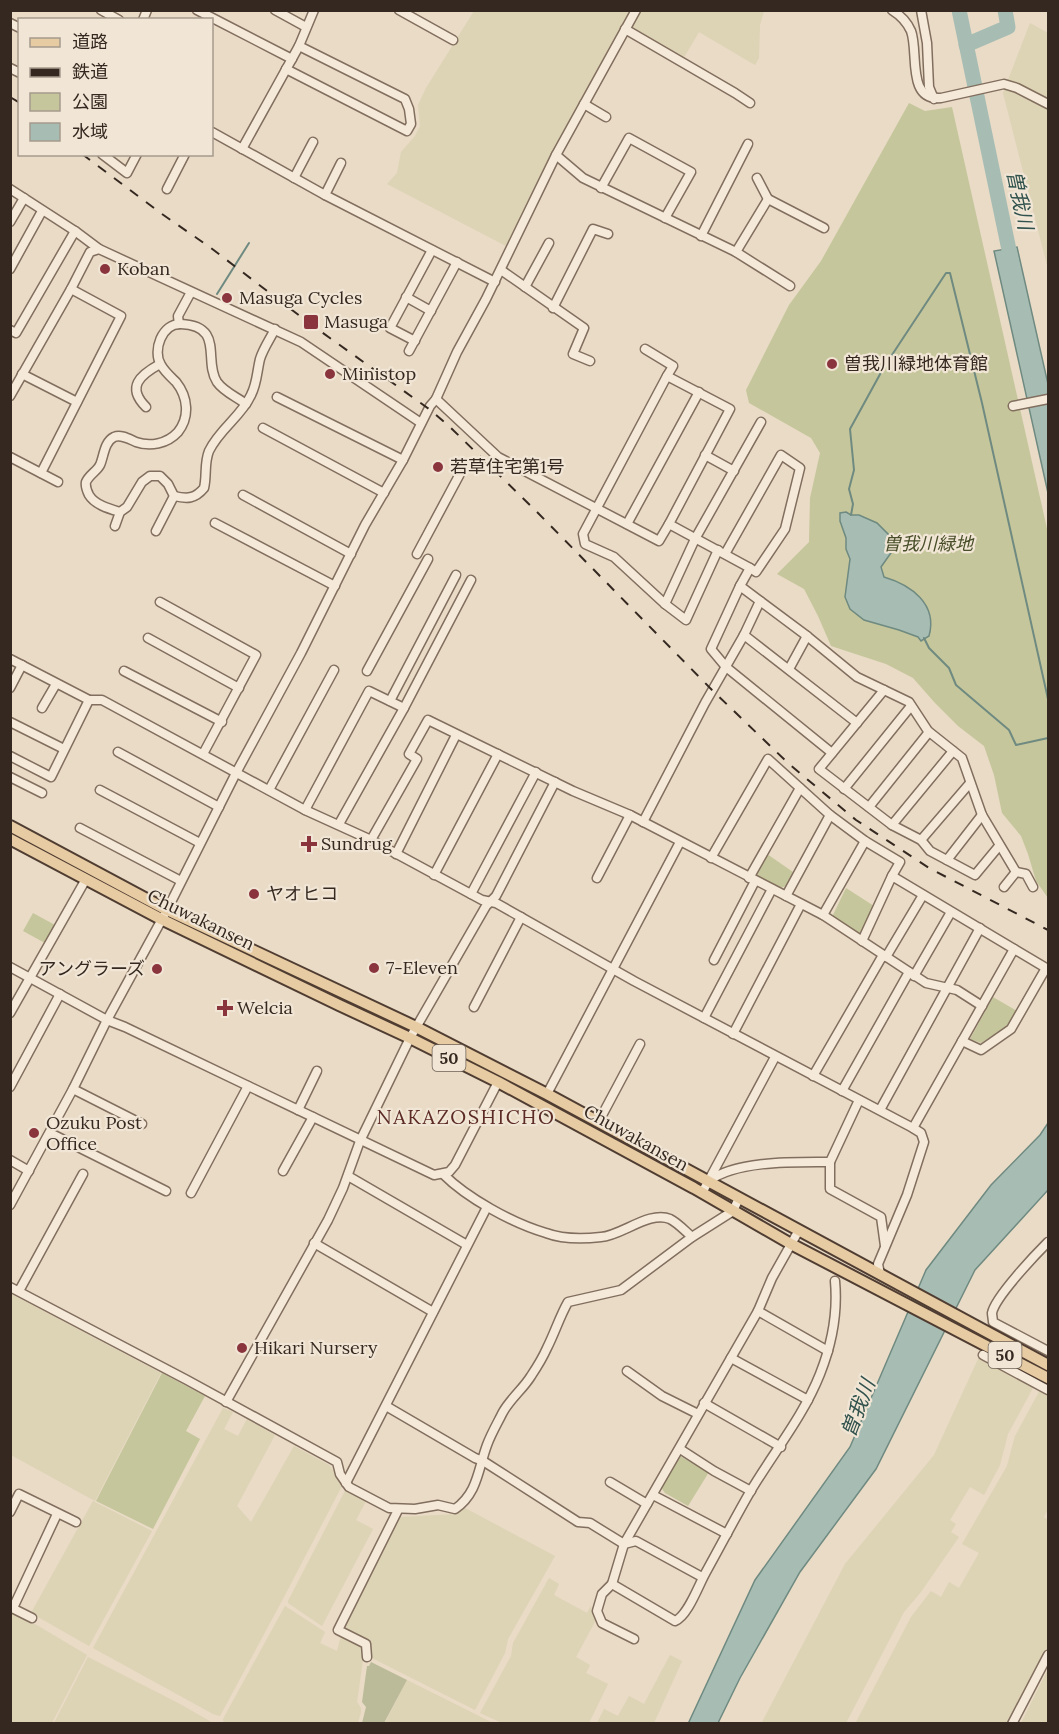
<svg xmlns="http://www.w3.org/2000/svg" width="1059" height="1734" font-family="Lora,'Noto Sans JP',serif">
  <rect width="100%" height="100%" fill="#e9dbc6"/>
  <g fill="#ddd3b5">
    <polygon points="474,11 631,11 578,104 506,246 387,184 397,173 401,152 415,136 420,126 418,105 426,88"/>
    <polygon points="640,11 764,11 760,25 759,58 755,65 699,32 683,59 630,27"/>
    <polygon points="1030,23 1048,33 1048,269 1003,93"/>
    <polygon points="11,1294 161,1373 95,1501 11,1455"/>
    <polygon points="979,1357 1034,1386 1008,1434 1000,1465 984,1495 970,1487 950,1520 956,1524 951,1532 959,1537 921,1592 904,1612 846,1723 761,1724 845,1564 934,1455"/>
    <polygon points="1040,1390 1048,1394 1048,1509 1044,1517 1048,1520 1048,1652 1012,1723 855,1724 911,1617 931,1591 941,1597 949,1582 959,1588 979,1553 962,1544 1007,1466 1015,1436"/>
    <polygon points="223,1408 233,1412 224,1429 238,1436 247,1419 275,1435 237,1506 251,1522 294,1446 329,1465 343,1484 285,1595 220,1716 213,1714 93,1648"/>
    <polygon points="347,1487 366,1501 356,1520 373,1529 322,1626 288,1603 288,1601"/>
    <polygon points="93,1501 152,1531 89,1646 31,1613"/>
    <polygon points="465,1508 555,1556 508,1639 505,1653 475,1710 372,1658 370,1648 344,1630 400,1517 457,1514"/>
    <polygon points="549,1578 559,1584 554,1595 587,1613 591,1606 592,1612 597,1618 576,1657 590,1665 586,1673 608,1684 589,1723 502,1723 480,1713 511,1656 513,1643"/>
    <polygon points="285,1606 325,1632 320,1643 337,1651 341,1636 361,1647 363,1660 357,1702 361,1708 361,1712 358,1723 224,1724 223,1719"/>
    <polygon points="10,1613 30,1621 87,1655 52,1723 11,1723"/>
    <polygon points="670,1655 682,1661 654,1723 597,1723 604,1709 618,1716 629,1696 644,1704"/>
    <polygon points="88,1657 180,1704 213,1723 54,1723"/>
    <polygon points="1048,1669 1048,1723 1021,1723"/>
    <polygon points="407,1680 493,1723 384,1724"/>
  </g>
  <g fill="#c5c69b">
    <polygon points="909,103 925,111 952,107 1048,533 1048,898 1036,881 1028,854 1021,836 1002,813 994,775 984,746 958,726 935,703 913,678 886,664 831,646 818,616 804,589 777,574 809,542 810,498 820,453 811,438 749,403 746,390 789,305 821,261"/>
    <polygon points="767,854 793,872 787,886 779,888 754,875"/>
    <polygon points="846,888 874,906 860,935 832,917"/>
    <polygon points="33,913 55,925 45,943 23,931"/>
    <polygon points="993,997 1017,1011 1005,1028 981,1043 970,1039"/>
    <polygon points="162,1373 205,1396 186,1431 200,1439 153,1529 96,1501"/>
    <polygon points="678,1455 709,1472 688,1506 665,1493 660,1486"/>
  </g>
  <polygon fill="#bbbb9a" points="371,1662 407,1680 384,1723 362,1723 366,1707 362,1702 367,1666 369,1666"/>
  <g fill="#a7bdb4" stroke="#6f8a81" stroke-width="1.5">
    <polygon points="1017,247 1048,384 1048,493 994,251"/>
    <path d="M846 512 851 515H859L877 523 889 535 893 550 881 567 884 577C911 585 938 604 929 636L921 641 918 637 899 630 864 620 850 609 845 597 850 559 846 549V538L840 521V513Z"/>
    <polygon points="1048,1123 1048,1190 975,1270 876,1469 800,1572 740,1678 718,1723 688,1724 755,1580 850,1447 926,1270 991,1185 1040,1135"/>
  </g>
  <g fill="none" stroke-linecap="round" stroke-linejoin="round">
    <g stroke="#6f8a81" stroke-width="2">
      <polyline points="217,294 249,243"/>
      <polyline points="851,515 853,504 849,489 854,470 850,429 884,367 946,273 950,273 982,403 1048,699"/>
      <polyline points="924,638 929,648 949,668 956,685 1009,730 1016,745 1048,738"/>
    </g>
    <g stroke="#a7bdb4" stroke-width="15">
      <polyline points="959,10 1013,269"/>
      <polyline points="966,45 1008,27 1005,10"/>
    </g>
    <g stroke="#826e5e" stroke-width="11">
      <g id="minor">
        <polyline points="101,10 119,20"/>
        <polyline points="197,10 292,59"/>
        <polyline points="275,10 306,27"/>
        <polyline points="399,10 453,40"/>
        <path d="M892 10C900 15 907 22 911 31 919 52 906 101 941 98L1004 84 1017 88 1048 104"/>
        <polyline points="921,10 927,43 929,87 934,99"/>
        <polyline points="143,20 147,10"/>
        <polyline points="10,23 20,28"/>
        <polyline points="625,29 735,93 750,103"/>
        <polyline points="10,68 20,73"/>
        <polyline points="286,69 407,131 411,124 409,109 405,99 299,46"/>
        <polyline points="584,104 606,117"/>
        <polyline points="212,132 325,195 495,282"/>
        <polyline points="242,149 299,46 314,10"/>
        <polyline points="102,154 127,173 137,154"/>
        <polyline points="556,155 583,178 736,252 790,286"/>
        <polyline points="294,178 313,142"/>
        <polyline points="757,178 768,199"/>
        <polyline points="601,188 629,138 691,172 665,218"/>
        <polyline points="10,189 75,231 99,249 301,342 421,423"/>
        <polyline points="167,189 185,154"/>
        <polyline points="325,195 341,163"/>
        <polyline points="10,222 24,198"/>
        <polyline points="701,236 748,144"/>
        <polyline points="736,252 768,199 824,228"/>
        <polyline points="10,269 42,211"/>
        <polyline points="501,270 584,328 573,354 590,361"/>
        <polyline points="525,287 549,243"/>
        <polyline points="406,297 431,311"/>
        <polyline points="553,308 593,229 608,234"/>
        <polyline points="179,324 178,316 191,292"/>
        <polyline points="10,330 16,333 75,231"/>
        <polyline points="415,341 390,328 432,250"/>
        <polyline points="645,349 673,366 667,376"/>
        <polyline points="409,351 457,262"/>
        <polyline points="22,374 77,402"/>
        <polyline points="10,396 71,289 90,252 99,249"/>
        <polyline points="277,397 403,460"/>
        <polyline points="436,399 498,457 659,541 669,524 750,568 740,586 807,636 857,677 909,702 928,731 962,758 982,815 1016,872"/>
        <polyline points="1013,406 1048,399"/>
        <path d="M146 407C126 387 140 375 160 364"/>
        <polyline points="263,428 384,493"/>
        <polyline points="705,455 734,471"/>
        <polyline points="10,457 58,482"/>
        <polyline points="41,473 121,316 71,289"/>
        <polyline points="243,495 351,554"/>
        <path d="M174 496C187 499 195 499 204 488 207 476 204 463 209 451 220 428 241 417 251 395 257 384 257 371 260 359 263 349 270 339 275 329"/>
        <path d="M120 512C110 509 95 505 89 495 87 491 85 487 86 482 89 475 97 471 100 465 104 456 104 442 114 437 121 434 129 439 136 442 150 447 167 444 178 432 190 417 188 397 176 382 171 377 165 372 161 365 152 351 162 323 181 324 225 326 203 361 217 382 224 392 237 397 246 404"/>
        <polyline points="215,523 335,586"/>
        <polyline points="627,524 699,392"/>
        <polyline points="669,524 730,409 667,376 583,534 585,544 614,557 665,604 686,620 718,550"/>
        <polyline points="115,526 120,512 127,507 142,482 150,476 160,476 168,484 174,496 156,531"/>
        <polyline points="417,554 462,470"/>
        <polyline points="725,554 781,455 800,468 785,529 756,572 750,568"/>
        <polyline points="740,586 711,649 726,667 832,753"/>
        <polyline points="160,602 256,655 203,754"/>
        <polyline points="665,604 695,539 761,422"/>
        <polyline points="744,635 857,723"/>
        <polyline points="148,638 239,688"/>
        <polyline points="10,659 89,700"/>
        <polyline points="789,669 807,636"/>
        <polyline points="124,671 222,722"/>
        <polyline points="367,671 428,559"/>
        <polyline points="10,688 22,665"/>
        <polyline points="884,690 819,769 892,825 921,840 930,851 975,875 999,846"/>
        <polyline points="390,701 456,575"/>
        <polyline points="42,708 56,684"/>
        <polyline points="10,722 64,749"/>
        <polyline points="118,752 219,807"/>
        <polyline points="10,756 51,777 89,700 102,700 305,810 371,840 482,900 496,903 634,981 913,1128 921,1133 924,1142 907,1195 878,1264 880,1274"/>
        <polyline points="10,777 42,793"/>
        <polyline points="844,789 911,706"/>
        <polyline points="100,790 200,843"/>
        <polyline points="269,790 334,670"/>
        <polyline points="869,807 929,732"/>
        <polyline points="305,810 369,691 404,708"/>
        <polyline points="830,815 865,841 900,862 892,876"/>
        <polyline points="643,822 705,703 744,635 760,601"/>
        <polyline points="339,824 404,708 471,580"/>
        <polyline points="892,825 953,751"/>
        <polyline points="80,828 181,881"/>
        <polyline points="371,840 417,759 409,754 428,720 573,791 630,815 823,915 926,983 957,990 982,1006"/>
        <polyline points="921,840 970,783"/>
        <polyline points="396,854 456,735"/>
        <polyline points="711,858 768,759 830,815 786,896"/>
        <polyline points="947,860 982,815"/>
        <polyline points="434,875 498,754"/>
        <polyline points="597,878 630,815"/>
        <polyline points="749,878 800,788"/>
        <polyline points="1004,887 1016,872 1026,874 1033,887"/>
        <polyline points="471,894 536,772"/>
        <polyline points="823,915 865,841"/>
        <polyline points="862,941 892,876 1014,949 913,1128"/>
        <polyline points="886,957 923,895"/>
        <polyline points="714,960 755,881"/>
        <polyline points="10,967 107,1020 125,1027 434,1175 449,1172 455,1165 498,1082"/>
        <polyline points="914,976 951,912"/>
        <polyline points="474,1007 521,917"/>
        <polyline points="10,1013 86,879"/>
        <polyline points="704,1018 772,889"/>
        <polyline points="733,1034 801,904"/>
        <polyline points="962,1041 981,1050 1011,1029 1046,968 1014,949"/>
        <polyline points="813,1076 883,955"/>
        <polyline points="10,1087 60,994"/>
        <polyline points="73,1089 142,1124"/>
        <polyline points="842,1091 909,972"/>
        <polyline points="547,1094 680,842"/>
        <polyline points="298,1110 317,1071"/>
        <polyline points="880,1110 980,928"/>
        <polyline points="599,1121 640,1044"/>
        <polyline points="50,1133 166,1191"/>
        <polyline points="10,1160 29,1171"/>
        <polyline points="830,1162 830,1189 881,1217 885,1246"/>
        <polyline points="283,1171 313,1117"/>
        <path d="M443 1174C467 1198 512 1223 546 1233 562 1239 583 1239 601 1237 621 1236 650 1210 670 1219 678 1223 685 1231 692 1237"/>
        <polyline points="348,1176 467,1245"/>
        <path d="M709 1181C736 1160 797 1162 830 1162L859 1100"/>
        <polyline points="191,1193 248,1086"/>
        <polyline points="702,1193 775,1057"/>
        <polyline points="10,1205 73,1089 107,1020 167,910 236,773 301,653 365,525 403,460 430,406 436,399 457,352 486,299 556,155 636,10"/>
        <path d="M799 1230 772 1278 758 1311 624 1544 612 1584 675 1621C688 1616 699 1584 706 1572 721 1545 735 1518 750 1492 773 1453 803 1417 820 1374 832 1344 838 1314 835 1281"/>
        <path d="M1048 1242C1036 1254 995 1297 992 1313 992 1315 993 1320 993 1322L1048 1351"/>
        <polyline points="314,1243 433,1312"/>
        <path d="M10 1287 187 1380 337 1462 340 1474 349 1487 389 1508 415 1509 438 1505 455 1509C478 1493 478 1469 487 1445 491 1434 498 1422 503 1412 511 1398 523 1389 531 1376 537 1367 543 1357 547 1348 555 1332 560 1316 568 1302L621 1290 692 1237 733 1211 739 1198"/>
        <polyline points="19,1291 83,1174"/>
        <polyline points="758,1311 828,1351"/>
        <polyline points="983,1355 1048,1390"/>
        <polyline points="731,1358 808,1400"/>
        <polyline points="627,1371 662,1396 698,1414"/>
        <polyline points="226,1402 328,1220 343,1188 360,1141 410,1038 486,906 496,896 555,782"/>
        <polyline points="704,1403 781,1447"/>
        <polyline points="386,1406 475,1458 483,1461 578,1522 590,1523 624,1544 636,1541 702,1577"/>
        <polyline points="680,1449 714,1471 751,1491"/>
        <polyline points="610,1482 647,1504"/>
        <polyline points="346,1483 487,1207"/>
        <polyline points="653,1495 727,1534"/>
        <polyline points="10,1512 19,1494 76,1522"/>
        <polyline points="612,1584 602,1594 597,1611 602,1623 634,1639"/>
        <polyline points="10,1607 32,1618"/>
        <polyline points="13,1608 57,1514"/>
        <polyline points="367,1657 366,1644 338,1630 398,1510"/>
        <polyline points="1012,1724 1048,1655"/>
      </g>
    </g>
    <g stroke="#503d32" stroke-width="14">
      <g id="major">
        <polyline points="10,826 167,910 416,1027 547,1094 1048,1365"/>
        <polyline points="10,839 161,919 339,1005 410,1038 498,1082 694,1188 791,1244 1048,1378"/>
      </g>
    </g>
    <use href="#minor" stroke="#f5ead9" stroke-width="8"/>
    <use href="#major" stroke="#e7cba3" stroke-width="10"/>
    <g stroke="#342820" stroke-width="2" stroke-dasharray="10 10" stroke-linecap="butt">
      <polyline points="10,97 20,103"/>
      <polyline points="82,154 162,214 211,248 309,323 429,409 450,427 538,513 712,690 789,764 856,820 929,868 1048,930"/>
    </g>
  </g>
  <g fill="#8a353e" stroke="#f1e6d5" stroke-width="2">
    <circle cx="105" cy="269" r="6"/>
    <circle cx="227" cy="298" r="6"/>
    <rect x="303" y="314" width="16" height="16" rx="3"/>
    <circle cx="832" cy="364" r="6"/>
    <circle cx="330" cy="374" r="6"/>
    <circle cx="438" cy="467" r="6"/>
    <path d="M306 835h6v6h6v6h-6v6h-6v-6h-6v-6h6z"/>
    <circle cx="254" cy="894" r="6"/>
    <circle cx="374" cy="968" r="6"/>
    <circle cx="157" cy="969" r="6"/>
    <path d="M222 999h6v6h6v6h-6v6h-6v-6h-6v-6h6z"/>
    <circle cx="34" cy="1133" r="6"/>
    <circle cx="242" cy="1348" r="6"/>
  </g>
  <g text-anchor="middle" stroke-width="4.5" stroke-linejoin="round" paint-order="stroke">
    <g fill="#f1e6d5" stroke="#6d6156" stroke-width="1.5">
      <rect x="432.5" y="1045" width="33" height="26" rx="4.5"/>
      <rect x="988.5" y="1342" width="33" height="26" rx="4.5"/>
    </g>
    <g font-size="16" font-weight="bold" fill="#342820">
      <text x="449" y="1064">50</text>
      <text x="1005" y="1361">50</text>
    </g>
    <g font-size="18" fill="#342820" stroke="#f1e6d5" text-anchor="start">
      <text x="117" y="275">Koban</text>
      <text x="239" y="304">Masuga Cycles</text>
      <text x="324" y="328">Masuga</text>
      <text x="844" y="370">曽我川緑地体育館</text>
      <text x="342" y="380">Ministop</text>
      <text x="450" y="473">若草住宅第1号</text>
      <text x="321" y="850">Sundrug</text>
      <text x="266" y="900">ヤオヒコ</text>
      <text x="386" y="974">7-Eleven</text>
      <text x="145" y="975" text-anchor="end">アングラーズ</text>
      <text x="237" y="1014">Welcia</text>
      <text x="46" y="1129">Ozuku Post<tspan x="46" dy="21">Office</tspan></text>
      <text x="254" y="1354">Hikari Nursery</text>
    </g>
    <g font-size="18" font-style="italic" fill="#484e29" stroke="#f1e6d5">
      <text x="928" y="550">曽我川緑地</text>
    </g>
    <g font-size="18" fill="#342820" stroke="#f1e6d5">
      <text transform="translate(201 920) rotate(26)" y="6">Chuwakansen</text>
      <text transform="translate(636 1138) rotate(29)" y="6">Chuwakansen</text>
    </g>
    <g font-size="20" font-style="italic" fill="#31524d" stroke="#f1e6d5">
      <text transform="translate(1020 200) rotate(78)" y="7">曽我川</text>
      <text transform="translate(858 1408) rotate(-69)" y="7">曽我川</text>
    </g>
    <g font-size="20" letter-spacing="1.5" fill="#5c2b25" stroke="#f1e6d5">
      <text x="466" y="1124">NAKAZOSHICHO</text>
    </g>
  </g>
  <rect width="1059" height="1734" fill="none" stroke="#342820" stroke-width="24"/>
  <rect x="18" y="18" width="195" height="138" fill="#f1e6d5" stroke="#a59a8d" stroke-width="1.5"/>
  <rect x="30" y="38" width="30" height="9" fill="#e7cba3" stroke="#a59a8d" stroke-width="1.5"/>
  <text x="72" y="48" font-size="18" fill="#342820">道路</text>
  <rect x="30" y="68" width="30" height="9" fill="#342820" stroke="#a59a8d" stroke-width="1.5"/>
  <text x="72" y="78" font-size="18" fill="#342820">鉄道</text>
  <rect x="30" y="93" width="30" height="18" fill="#c5c69b" stroke="#a59a8d" stroke-width="1.5"/>
  <text x="72" y="108" font-size="18" fill="#342820">公園</text>
  <rect x="30" y="123" width="30" height="18" fill="#a7bdb4" stroke="#a59a8d" stroke-width="1.5"/>
  <text x="72" y="138" font-size="18" fill="#342820">水域</text>
</svg>
